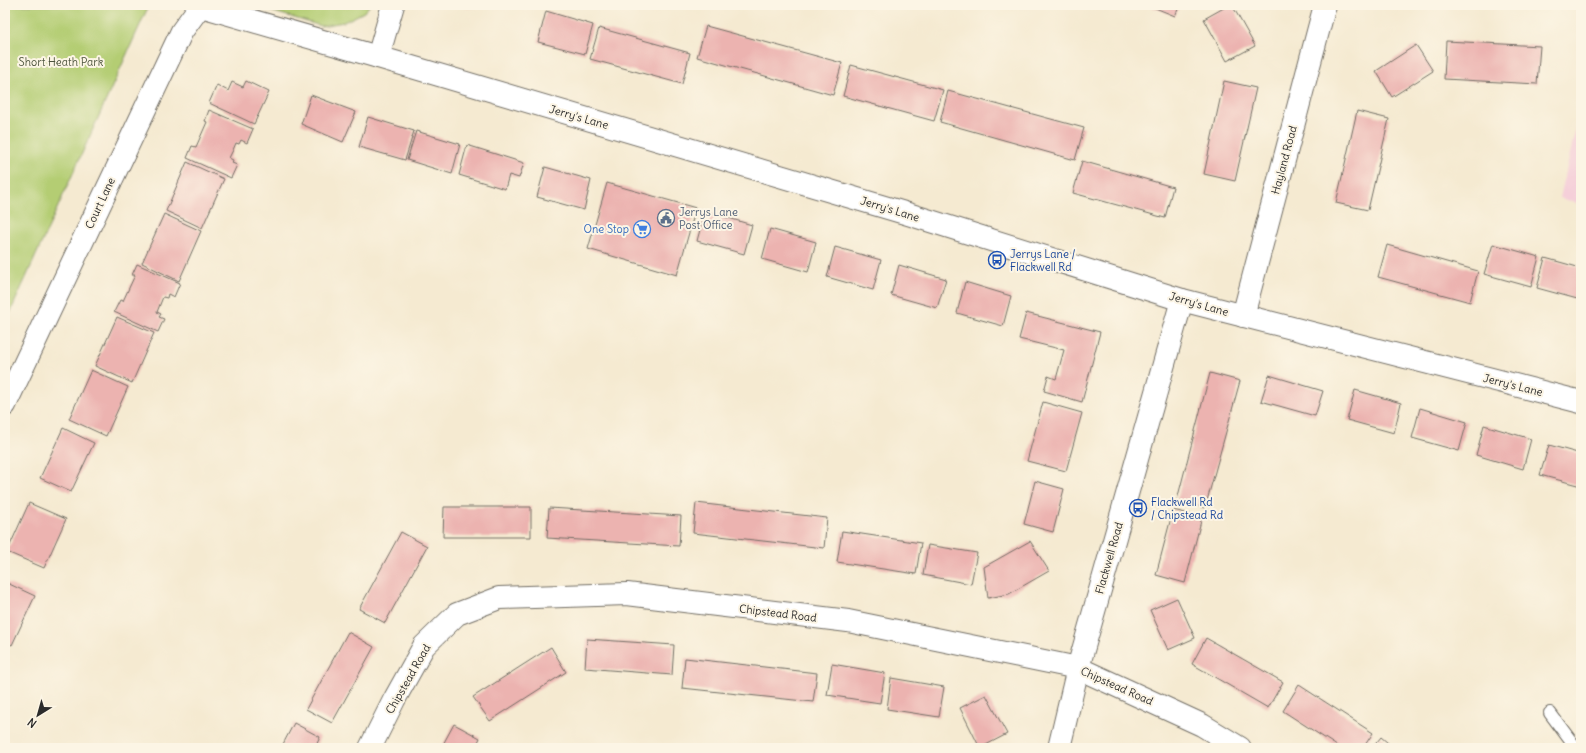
<svg xmlns="http://www.w3.org/2000/svg" width="1586" height="753" font-family="Delius,sans-serif">
  <rect width="100%" height="100%" fill="#fcf5e5"/>
  <filter id="ink" filterUnits="userSpaceOnUse"><feTurbulence type="fractalNoise" baseFrequency=".025" numOctaves="2"/><feDisplacementMap in="SourceGraphic" scale="8" xChannelSelector="R" yChannelSelector="G"/><feConvolveMatrix kernelMatrix="1 2 1 2 8 2 1 2 1" color-interpolation-filters="sRGB"/></filter>
  <filter id="wash" filterUnits="userSpaceOnUse"><feTurbulence type="fractalNoise" baseFrequency=".012" numOctaves="4" result="noise"/><feDisplacementMap in="SourceGraphic" scale="16" xChannelSelector="R" yChannelSelector="G"/><feGaussianBlur stdDeviation="0.9" result="paint"/><feColorMatrix in="noise" values="0 0 0 0 0 0 0 0 0 0 0 0 0 0 0 0 0 1.4 0 .05"/><feComposite in="paint" operator="in"/></filter>
  <g filter="url(#wash)">
    <rect width="100%" height="100%" fill="#f5ead1"/>
    <polygon fill="#f5cfd9" points="1581,106 1581,204 1560,198"/>
    <g fill="#b4cd73" stroke="#707c4f">
      <polygon points="5,5 149,5 5,324"/>
      <polygon points="259,5 370,5 364,12 344,22 321,26 261,8"/>
    </g>
    <g id="blocks">
      <g fill="#ecb3b0">
        <polygon points="466,5 488,5 488,6 466,8"/>
        <polygon points="1148,5 1180,5 1175,16"/>
        <polygon points="1229,5 1232,5 1255,46 1227,61 1204,19"/>
        <polygon points="546,11 593,25 585,54 538,42"/>
        <polygon points="706,26 842,63 833,95 697,57"/>
        <polygon points="599,28 690,53 682,84 590,59"/>
        <polygon points="1446,41 1540,46 1537,84 1444,79"/>
        <polygon points="1416,45 1433,71 1392,97 1376,71"/>
        <polygon points="851,65 943,90 934,121 843,96"/>
        <polygon points="246,81 269,92 254,124 209,103 217,85 228,91 232,82 243,87"/>
        <polygon points="1224,81 1256,88 1235,181 1204,174"/>
        <polygon points="948,91 1084,128 1075,160 940,122"/>
        <polygon points="311,95 356,112 343,142 301,124"/>
        <polygon points="209,110 253,129 247,143 241,140 239,144 236,143 233,150 229,158 233,160 232,163 237,165 231,178 187,158 192,146 196,147 207,122 205,121"/>
        <polygon points="1357,111 1389,119 1368,210 1336,203"/>
        <polygon points="368,117 414,131 405,160 359,147"/>
        <polygon points="416,131 460,144 452,174 407,160"/>
        <polygon points="467,145 524,163 519,178 509,175 505,189 459,175"/>
        <polygon points="1082,161 1173,187 1165,218 1073,193"/>
        <polygon points="187,162 224,179 202,228 166,211"/>
        <polygon points="545,167 591,180 584,210 537,197"/>
        <polygon points="607,183 696,208 677,275 588,249"/>
        <polygon points="705,211 752,225 744,254 697,241"/>
        <polygon points="164,214 201,231 179,281 142,263"/>
        <polygon points="770,229 816,242 808,272 762,259"/>
        <polygon points="1493,244 1539,257 1531,287 1484,274"/>
        <polygon points="1387,245 1478,271 1470,302 1378,277"/>
        <polygon points="835,247 881,260 873,290 827,277"/>
        <polygon points="1545,258 1581,268 1581,300 1537,288"/>
        <polygon points="137,264 180,283 174,297 168,294 167,298 163,297 157,312 161,314 159,317 164,319 158,332 114,312 120,300 123,301 135,275 132,275"/>
        <polygon points="899,265 946,279 937,308 891,295"/>
        <polygon points="965,282 1011,296 1003,326 957,313"/>
        <polygon points="1026,313 1100,332 1082,402 1044,391 1048,376 1056,379 1064,350 1019,339"/>
        <polygon points="117,317 154,333 132,383 95,366"/>
        <polygon points="91,370 128,387 106,436 69,419"/>
        <polygon points="1210,373 1240,381 1205,508 1177,500"/>
        <polygon points="1269,375 1323,391 1315,416 1261,401"/>
        <polygon points="1355,390 1401,403 1394,433 1347,420"/>
        <polygon points="1043,402 1082,413 1066,471 1027,461"/>
        <polygon points="1420,408 1467,422 1459,451 1412,438"/>
        <polygon points="1484,425 1531,439 1523,469 1476,455"/>
        <polygon points="63,428 94,443 71,492 40,478"/>
        <polygon points="1549,445 1581,454 1581,486 1540,475"/>
        <polygon points="1035,481 1064,489 1053,532 1024,524"/>
        <polygon points="29,503 66,519 44,568 7,552"/>
        <polygon points="696,503 827,518 824,548 693,533"/>
        <polygon points="444,507 531,507 531,537 443,537"/>
        <polygon points="549,508 681,516 679,546 547,538"/>
        <polygon points="1173,510 1202,517 1185,583 1156,575"/>
        <polygon points="842,531 921,543 916,574 837,562"/>
        <polygon points="401,532 427,546 385,623 359,609"/>
        <polygon points="1030,541 1049,571 1009,594 988,598 984,567"/>
        <polygon points="928,545 977,553 971,584 923,575"/>
        <polygon points="5,582 35,596 12,645 5,642"/>
        <polygon points="1177,598 1195,638 1168,650 1150,610"/>
        <polygon points="348,632 374,647 332,723 306,709"/>
        <polygon points="1206,638 1283,682 1268,708 1192,664"/>
        <polygon points="587,639 674,645 672,675 585,668"/>
        <polygon points="551,647 566,672 490,721 473,697"/>
        <polygon points="685,658 817,673 813,702 682,688"/>
        <polygon points="832,664 885,673 880,703 827,695"/>
        <polygon points="891,678 944,687 939,717 887,709"/>
        <polygon points="1299,685 1373,733 1363,748 1340,748 1283,711"/>
        <polygon points="986,695 1007,734 980,748 960,708"/>
        <polygon points="294,723 320,737 315,748 281,748"/>
        <polygon points="454,724 480,738 475,748 441,748"/>
        <polygon points="1381,737 1394,748 1372,748"/>
      </g>
    </g>
  </g>
  <g filter="url(#ink)">
    <use href="#blocks" fill-opacity="0" stroke="#726e65" stroke-width="1"/>
    <g fill="none" stroke-linecap="round" stroke-linejoin="round">
      <g stroke="#726e65" stroke-width="14">
        <polyline id="service" points="1550,713 1576,748"/>
      </g>
      <g stroke="#726e65" stroke-width="24">
        <g id="minor">
          <polyline points="201,6 378,57 908,214 1182,300 1581,402"/>
          <polyline points="378,57 393,5"/>
          <polyline points="1243,316 1325,5"/>
          <polyline points="370,748 394,700 424,646 457,614 499,598 627,594 848,621 1078,668 1202,725 1240,748"/>
          <polyline points="1059,748 1078,668 1182,300"/>
        </g>
      </g>
      <g stroke="#726e65" stroke-width="24">
        <polyline id="tertiary" points="5,405 182,31 201,5"/>
      </g>
      <use href="#service" stroke="#fff" stroke-width="12"/>
      <use href="#minor" stroke="#fff" stroke-width="22"/>
      <use href="#tertiary" stroke="#fff" stroke-width="22"/>
    </g>
  </g>
  <defs>
    <g id="civic-ring" transform="scale(0.9)"><circle r="9.5" fill="#fcf5e5" stroke="#5c6f8a" stroke-width="1.5"/><path d="M-.6-6.5H3V-4.5H.6V-3L4-1V1h2V6H-6V1h2V-1L-.6-3ZM-1.2 2.5V6h2.4V2.5Z" fill="#5c6f8a"/></g>
    <g id="supermarket-ring" transform="scale(0.9)"><circle r="9.5" fill="#fcf5e5" stroke="#3f7fe0" stroke-width="1.5"/><path d="M-6-5.5h2.5l.6 2H6L4.5 2H-2.5L-4.4-4H-6ZM-1.5 3.2a1.3 1.3 0 1 0 .1 0ZM3 3.2a1.3 1.3 0 1 0 .1 0Z" fill="#3f7fe0"/></g>
    <g id="bus-ring" transform="scale(0.9)"><circle r="9.5" fill="#fcf5e5" stroke="#1a4fb4" stroke-width="1.5"/><path d="M-5-6H5V4H4V6H2V4H-2V6H-4V4H-5ZM-3.5-4V0h7V-4ZM-3.5 1.2v1.5H-2V1.2ZM2 1.2v1.5H3.5V1.2Z" fill="#1a4fb4"/></g>
  </defs>
  <g fill-rule="evenodd">
    <use href="#civic-ring" x="666" y="218"/>
    <use href="#supermarket-ring" x="642" y="229"/>
    <use href="#bus-ring" x="997" y="260"/>
    <use href="#bus-ring" x="1138" y="508"/>
  </g>
  <g text-anchor="middle" stroke-width="4" stroke-linejoin="round" paint-order="stroke">
    <g font-size="11" fill="#4d543d" stroke="#fcf5e5">
      <text x="61" y="66">Short Heath Park</text>
    </g>
    <g font-size="11" fill="#2b2b2b" stroke="#fcf5e5">
      <text transform="translate(579 117) rotate(16)" y="4">Jerry's Lane</text>
      <text transform="translate(1284 160) rotate(-75)" y="4">Hayland Road</text>
      <text transform="translate(100 203) rotate(-65)" y="4">Court Lane</text>
      <text transform="translate(890 209) rotate(17)" y="4">Jerry's Lane</text>
      <text transform="translate(1199 304) rotate(16)" y="4">Jerry's Lane</text>
      <text transform="translate(1513 385) rotate(14)" y="4">Jerry's Lane</text>
      <text transform="translate(1109 558) rotate(-74)" y="4">Flackwell Road</text>
      <text transform="translate(778 613) rotate(7)" y="4">Chipstead Road</text>
      <text transform="translate(408 679) rotate(-60)" y="4">Chipstead Road</text>
      <text transform="translate(1117 686) rotate(24)" y="4">Chipstead Road</text>
    </g>
    <g font-size="11" fill="#4e5e75" stroke="#fcf5e5" text-anchor="start">
      <text x="679" y="216">Jerrys Lane<tspan x="679" dy="13">Post Office</tspan></text>
    </g>
    <g font-size="11" fill="#366cbe" stroke="#fcf5e5" text-anchor="end">
      <text x="629" y="233">One Stop</text>
    </g>
    <g font-size="11" fill="#164399" stroke="#fcf5e5" text-anchor="start">
      <text x="1010" y="258">Jerrys Lane /<tspan x="1010" dy="13">Flackwell Rd</tspan></text>
      <text x="1151" y="506">Flackwell Rd<tspan x="1151" dy="13">/ Chipstead Rd</tspan></text>
    </g>
  </g>
  <rect width="1586" height="753" fill="none" stroke="#fcf5e5" stroke-width="20"/>
  <g transform="translate(38 715) rotate(217)" stroke="#fcf5e5" stroke-width="3" paint-order="stroke">
  <path d="M0-3L7 15L0 10L-7 15Z" fill="#2b2b2b"/>
  <text y="-6" font-size="11" font-weight="bold" text-anchor="middle" fill="#2b2b2b">N</text>
  </g>
</svg>
